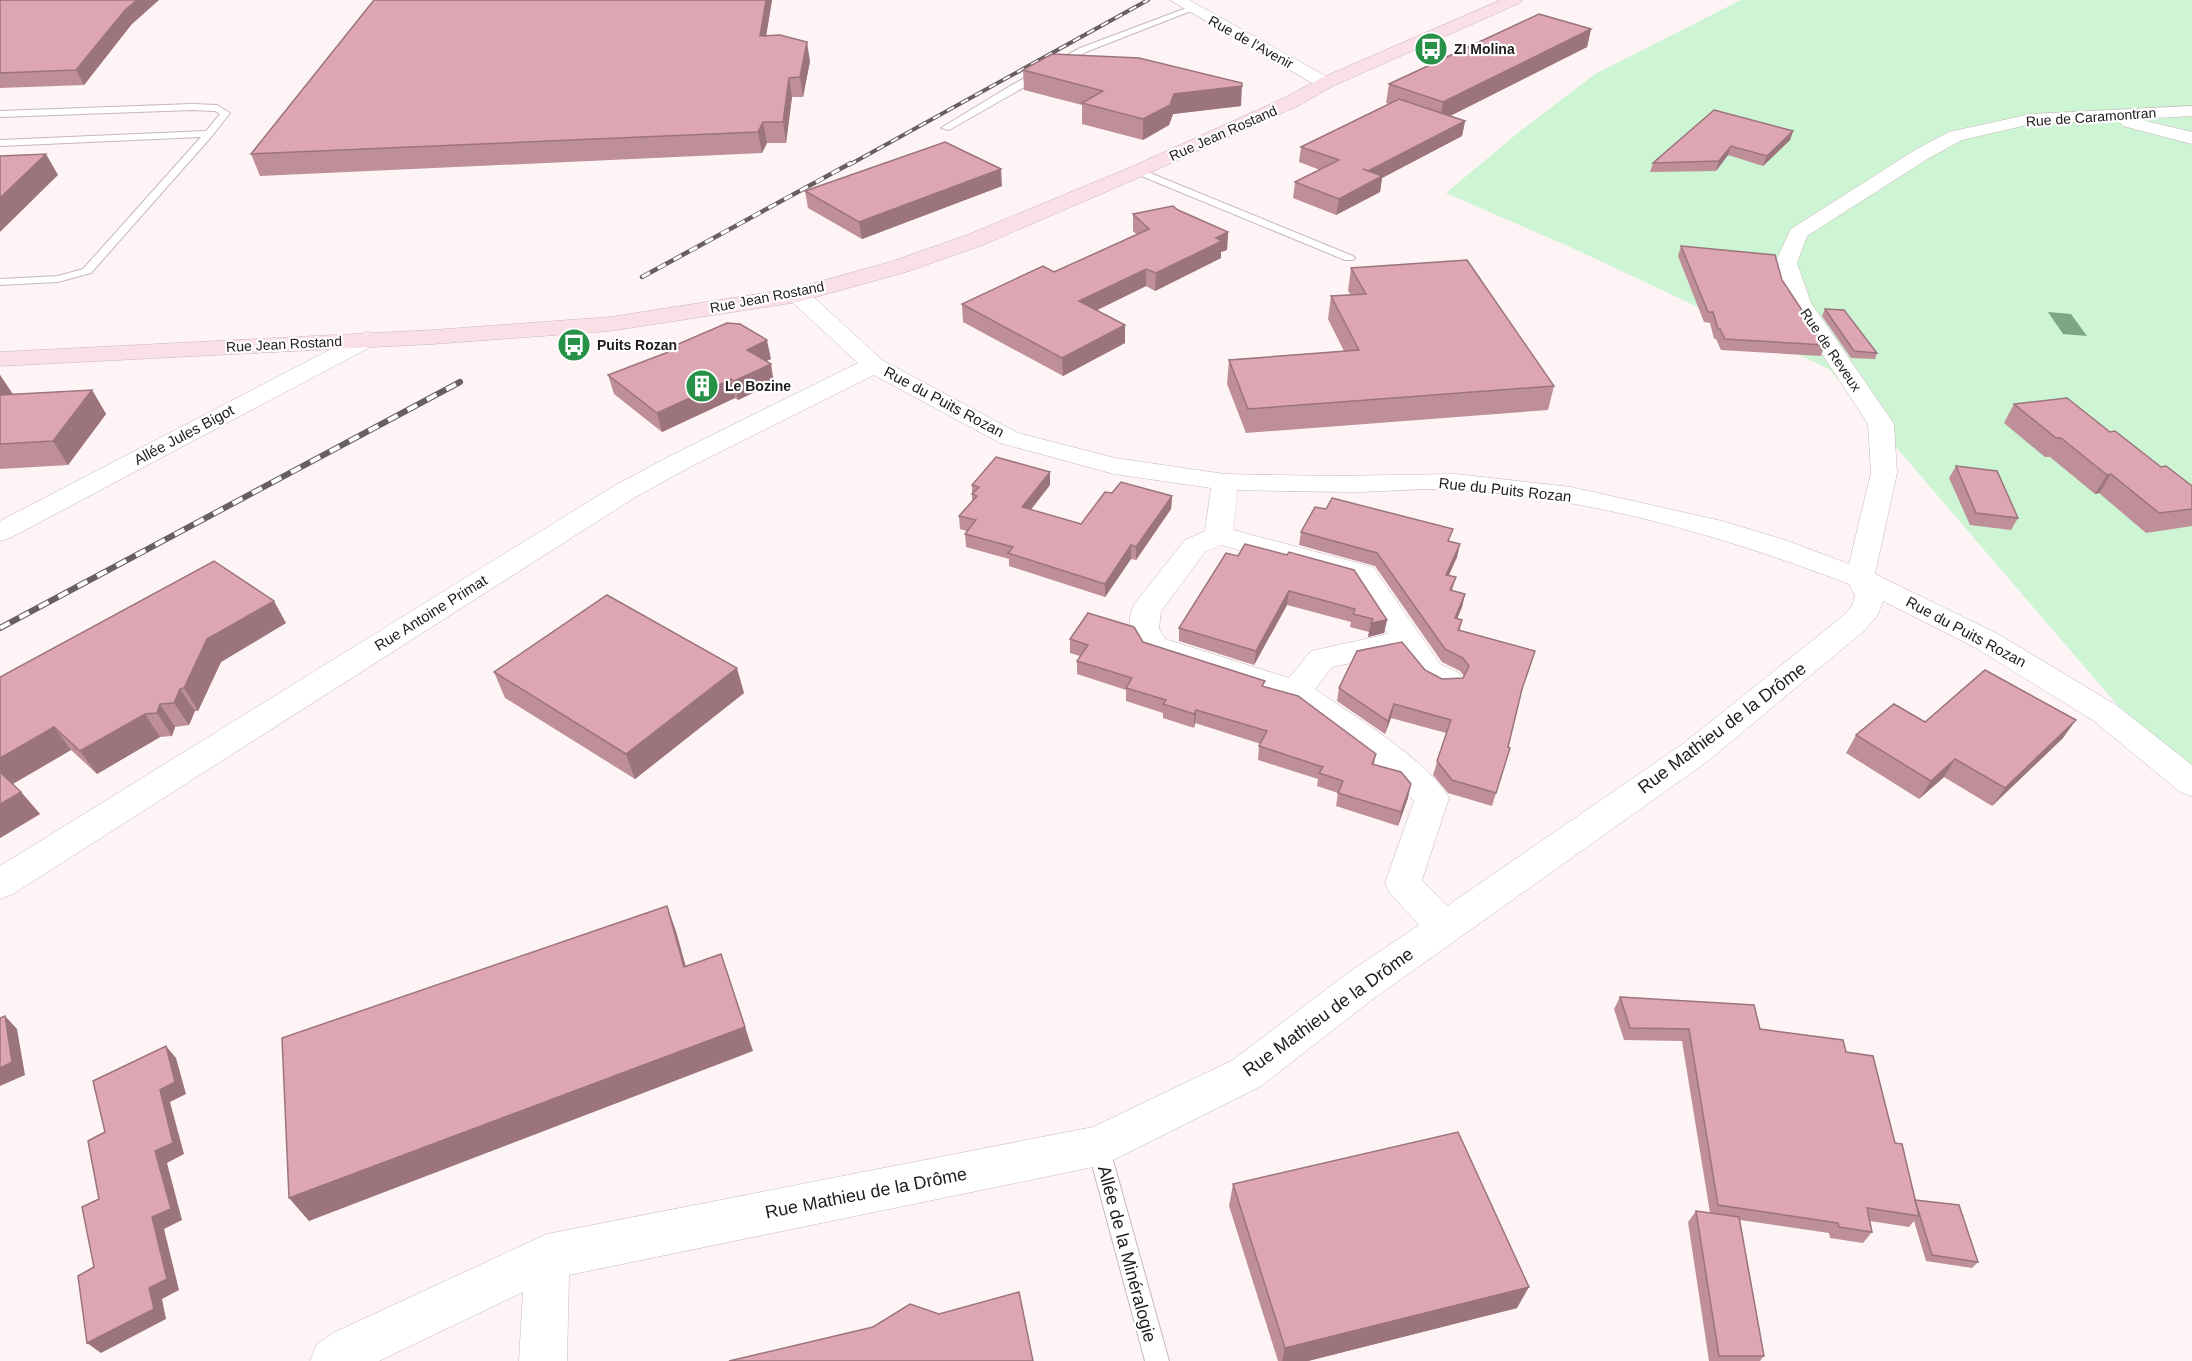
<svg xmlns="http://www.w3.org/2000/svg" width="2192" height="1361" font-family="Arial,sans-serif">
  <rect width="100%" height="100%" fill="#fef4f6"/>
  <polygon fill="#cdf4d3" points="1741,0 2192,0 2192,792 1829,369 1579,251 1446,193 1519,132 1595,74"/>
  <polygon fill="#7da684" points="2048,312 2071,314 2087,336 2063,334"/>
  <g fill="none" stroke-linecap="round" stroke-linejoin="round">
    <g stroke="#c7b7ba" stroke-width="2">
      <g id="lane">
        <polygon points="1189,7 1196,9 1086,52 949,130 941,128 1010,86 1080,48"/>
        <polygon points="192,104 217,105 230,113 212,136 91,273 58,282 0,285 0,279 58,276 83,269 201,137 0,146 0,140 206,131 220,114 215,111 192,110 0,117 0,111"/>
        <polygon points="1138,168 1353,256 1355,258 1353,260 1345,260 1134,173 1133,171"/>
        <polygon points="1098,1136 1106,1139 1109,1146 1169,1361 1145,1361 1087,1146 1090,1139"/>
      </g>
    </g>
    <g stroke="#c7b7ba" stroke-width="1">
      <g id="street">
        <polygon points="1170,0 1189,0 1331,79 1334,83 1331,87 1319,87"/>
        <path d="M2192 106V116L2137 119 2192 132V144L2123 126 2120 122 2122 119 2031 124 1962 140 1929 158 1807 236 1797 263 1811 303 1894 424 1897 473 1875 574 1998 634 2116 705 2192 765V796L2180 792 2094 721 1976 648 1883 601 1877 616 1865 630 1708 761 1373 999 1261 1086 1113 1160 1098 1166 569 1275 567 1361H519L523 1292 379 1361H310L317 1344 335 1332 547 1234 1093 1127 1233 1060 1345 975 1419 925 1390 893 1385 883 1414 801 1398 783 1285 699 1143 653C1133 636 1124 622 1135 603L1185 540 1205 531 1211 488 1114 474 1000 443 874 375 688 468 634 498 13 894 0 899V866L614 486 670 456 858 363 790 300 787 295 790 290 798 288 806 290 882 360 1018 433 1115 458 1225 474 1330 476 1456 474 1571 487 1722 521 1785 540 1849 564 1871 473 1868 424 1789 303 1775 263 1791 229 1915 150 1949 132 2031 114ZM1237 490C1278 491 1319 492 1360 492 1392 491 1425 488 1456 490 1591 497 1723 536 1849 584L1855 596 1852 606 1843 616 1684 743 1447 906 1422 880 1449 798C1428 760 1352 715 1315 689L1332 667 1400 653C1415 675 1429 697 1459 689L1464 681 1459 673 1440 664 1373 567 1233 530ZM1221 545 1353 581 1388 634 1311 651 1289 678 1165 639 1159 629 1161 611 1205 552Z"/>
        <polygon points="368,332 376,334 380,339 376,344 10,538 0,541 0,521 360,334"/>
      </g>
    </g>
    <g stroke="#c7b7ba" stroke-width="1">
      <polygon id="secondary" points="1501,0 1522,0 1520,3 1331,87 1298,106 1145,175 983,245 906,272 798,302 610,331 433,344 0,366 0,352 433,330 610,317 796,288 890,262 967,235 1131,167 1284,98 1319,79"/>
    </g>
    <use href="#lane" fill="#fff" fill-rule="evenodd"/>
    <use href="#street" fill="#fff" fill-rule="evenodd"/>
    <use href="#secondary" fill="#fbdfe6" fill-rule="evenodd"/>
    <g stroke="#675f61" stroke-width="4">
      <polyline id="rail-far2" points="849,165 1148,0"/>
    </g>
    <g stroke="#675f61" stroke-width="4.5">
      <polyline id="rail-far1" points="642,277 851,163"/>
    </g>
    <g stroke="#675f61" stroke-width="6">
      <polyline id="rail" points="0,628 460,382"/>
    </g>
    <use href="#rail-far2" stroke="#fff" stroke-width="2" stroke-dasharray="8" stroke-linecap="butt"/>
    <use href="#rail-far1" stroke="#fff" stroke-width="3" stroke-dasharray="9" stroke-linecap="butt"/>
    <use href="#rail" stroke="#fff" stroke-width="4" stroke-dasharray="11" stroke-linecap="butt"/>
  </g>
  <g fill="#be8f99">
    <polygon points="0,0 131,25 84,85 0,88"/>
    <polygon points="374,0 772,0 766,36 810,61 803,97 792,97 786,143 767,143 762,153 260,176 251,154"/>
    <polygon points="1591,29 1587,47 1450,116 1465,121 1462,136 1382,178 1380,192 1336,215 1293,198 1295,182 1320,170 1299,162 1301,147 1389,104 1386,103 1389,84"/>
    <polygon points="1023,70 1241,106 1173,114 1169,125 1143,140 1082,124 1082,105 1024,90"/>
    <polygon points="1793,131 1790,140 1763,166 1728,155 1716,171 1650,172 1653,163"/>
    <polygon points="1002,186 862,239 808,208 805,191"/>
    <polygon points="1178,210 1228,232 1227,250 1221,252 1221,258 1155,291 1146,286 1097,310 1125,343 1063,376 963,322 962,304 1054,272 1137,235 1133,231 1133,214"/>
    <polygon points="1681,246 1782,280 1825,345 1821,356 1721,350 1716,339 1714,339 1710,323 1704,322 1678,256"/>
    <polygon points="1351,268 1554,386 1548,410 1246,433 1227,384 1229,360 1344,351 1328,319 1331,296 1351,295 1348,291"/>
    <polygon points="1825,309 1877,353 1875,359 1851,358 1822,316"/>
    <polygon points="676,345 771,359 766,361 774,383 738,400 735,398 662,432 614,394 608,375 676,349"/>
    <polygon points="0,375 13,394 92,390 106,414 68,465 0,469"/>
    <polygon points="2014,404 2110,432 2161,467 2192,486 2192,526 2146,533 2099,493 2095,494 2050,457 2045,457 2004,423"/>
    <polygon points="1956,466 2018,518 2011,530 1970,525 1949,478"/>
    <polygon points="1050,472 1050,485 1031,510 1081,524 1112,493 1172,496 1171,509 1136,560 1131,559 1105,597 1009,566 1009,559 966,547 965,534 967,531 960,529 959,516 972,501 972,485"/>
    <polygon points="1301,532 1450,541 1460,544 1457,557 1449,575 1456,577 1452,591 1465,594 1462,607 1457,619 1462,620 1460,630 1535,651 1520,695 1508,747 1510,748 1492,806 1448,793 1433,775 1446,733 1391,718 1385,734 1337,701 1339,688 1425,670 1442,679 1463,678 1464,676 1460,671 1442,662 1375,566 1299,545"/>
    <polygon points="1226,553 1387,620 1384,633 1368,637 1369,632 1350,627 1351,622 1287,605 1254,665 1179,641 1179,628"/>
    <polygon points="286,623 221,662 198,711 195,711 189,725 175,727 172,736 160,737 97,774 71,750 13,784 21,792 40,814 0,838 0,677"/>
    <polygon points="1070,639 1143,642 1265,687 1376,754 1374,764 1408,798 1398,826 1336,806 1338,793 1317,786 1318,779 1258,760 1259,746 1261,744 1195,723 1194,728 1163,718 1163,713 1126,701 1126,690 1077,674 1077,661 1080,656 1070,653"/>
    <polygon points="494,672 744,693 635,779 505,698"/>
    <polygon points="1925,722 2063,738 1992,806 1944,777 1919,799 1846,753 1856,735"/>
    <polygon points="1620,997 1760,1029 1846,1052 1895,1143 1915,1200 1978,1262 1972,1268 1926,1261 1914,1221 1909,1227 1870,1221 1872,1232 1863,1243 1830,1238 1829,1233 1740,1220 1764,1356 1760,1361 1709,1361 1688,1222 1696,1211 1710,1213 1682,1041 1624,1040 1614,1009"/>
    <polygon points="1233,1184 1517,1308 1308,1361 1278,1361 1229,1206"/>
  </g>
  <g fill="#9b747d">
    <polygon points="137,0 159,0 131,25 84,85 76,70 125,10"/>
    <polygon points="766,0 772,0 763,55 760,36"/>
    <polygon points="1591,29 1587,47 1440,121 1443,102"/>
    <polygon points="807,42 810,61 803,97 800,77"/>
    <polygon points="789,78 792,97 786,143 783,122"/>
    <polygon points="1242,86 1241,106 1173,114 1169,125 1143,140 1143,119 1174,94"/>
    <polygon points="1465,121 1462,136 1382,178 1380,192 1336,215 1339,199 1368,171"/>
    <polygon points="763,122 767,143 762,153 758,132"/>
    <polygon points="1793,131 1790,140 1763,166 1767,156"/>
    <polygon points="1731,146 1728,155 1716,171 1719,161"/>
    <polygon points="46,154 58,175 0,232 0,198"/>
    <polygon points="1001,169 1002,186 862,239 859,222"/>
    <polygon points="1228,232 1227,250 1221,252 1221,258 1155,291 1156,273 1216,238"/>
    <polygon points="1146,269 1146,286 1079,319 1079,301"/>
    <polygon points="1125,325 1125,343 1063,376 1062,358"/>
    <polygon points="767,340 771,359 751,368 747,350"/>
    <polygon points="771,364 774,383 738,400 734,381"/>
    <polygon points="0,375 15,398 0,415"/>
    <polygon points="731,379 735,398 662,432 657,413"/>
    <polygon points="92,390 106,414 68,465 53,441"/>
    <polygon points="1050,472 1050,485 1022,520 1022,507"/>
    <polygon points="2111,474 2099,493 2095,494 2107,475"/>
    <polygon points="1172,496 1171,509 1136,560 1136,547"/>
    <polygon points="1460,544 1457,557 1443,588 1446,575"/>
    <polygon points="1131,545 1131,559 1105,597 1105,584"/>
    <polygon points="1289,591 1287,605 1254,665 1256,651"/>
    <polygon points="1465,594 1462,607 1452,631 1455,618"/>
    <polygon points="274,601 286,623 221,662 198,711 184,688 207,639"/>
    <polygon points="1387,620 1384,633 1368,637 1371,623"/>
    <polygon points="737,668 744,693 635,779 626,754"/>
    <polygon points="180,689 195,711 189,725 174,703"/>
    <polygon points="160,704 175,727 172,736 157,713"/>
    <polygon points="1394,704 1391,718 1385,734 1388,721"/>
    <polygon points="1196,710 1195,723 1194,728 1194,714"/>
    <polygon points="145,714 160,737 97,774 80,751"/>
    <polygon points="2076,720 2063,738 1992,806 2005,788"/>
    <polygon points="54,727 71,750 9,786 0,775 0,758"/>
    <polygon points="1955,759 1944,777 1919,799 1931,781"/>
    <polygon points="1411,784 1408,798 1398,826 1401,812"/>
    <polygon points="21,792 40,814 0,838 0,804"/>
    <polygon points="667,906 676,931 693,992 684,967"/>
    <polygon points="721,954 753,1051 309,1221 289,1198"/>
    <polygon points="5,1016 17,1029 25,1075 0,1086 0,1068"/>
    <polygon points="166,1046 176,1058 186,1094 170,1102 184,1154 167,1163 182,1220 164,1229 179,1290 162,1299 166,1319 101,1353 87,1343 149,1288 155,1151 160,1090"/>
    <polygon points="1529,1287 1517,1308 1308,1361 1282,1361 1285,1348"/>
  </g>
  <g fill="#dda6b2" stroke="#9b747d" stroke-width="1.5">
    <polygon points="0,0 137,0 125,10 76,70 0,73"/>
    <polygon points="374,0 766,0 760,36 780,35 807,42 800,77 789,78 783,122 763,122 758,132 251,154"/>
    <polygon points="1539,14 1591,29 1443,102 1389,84"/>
    <polygon points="1052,54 1139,58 1242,83 1242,86 1174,94 1170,105 1143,119 1082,103 1103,91 1023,70"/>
    <polygon points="1399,99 1465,121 1368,171 1363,169 1382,176 1339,199 1295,182 1339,160 1301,147"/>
    <polygon points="1714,110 1793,131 1767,156 1731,146 1719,161 1653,163"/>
    <polygon points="945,142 1001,169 859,222 805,191"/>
    <polygon points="46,154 0,198 0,156"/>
    <polygon points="1173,206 1178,210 1228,232 1216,238 1222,241 1156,273 1146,269 1079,301 1125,325 1062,358 962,304 1043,266 1054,272 1149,229 1133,214"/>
    <polygon points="1681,246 1775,255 1782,280 1825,345 1725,339 1720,329 1718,329 1713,312 1708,312"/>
    <polygon points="1467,260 1554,386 1248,409 1229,360 1359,350 1331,296 1366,294 1351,268"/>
    <polygon points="1825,309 1844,310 1877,353 1854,351"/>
    <polygon points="727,323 740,324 767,340 747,350 771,364 734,381 731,379 657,413 608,375 679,348 676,345"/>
    <polygon points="92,390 53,441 0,444 0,395"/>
    <polygon points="2067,398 2110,432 2115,431 2161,467 2166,466 2192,486 2192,509 2159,513 2111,474 2107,475 2061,438 2056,438 2014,404"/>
    <polygon points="996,457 1050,472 1022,507 1081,524 1105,492 1112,493 1121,482 1172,496 1136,547 1131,545 1105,584 1008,553 1013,547 965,534 976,520 959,516 977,496 972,494 979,487 972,485"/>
    <polygon points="1956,466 1997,471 2018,518 1976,513"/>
    <polygon points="1332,498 1453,529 1448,541 1460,544 1446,575 1456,577 1450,590 1465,594 1455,618 1462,620 1458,630 1535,651 1522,689 1508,747 1510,748 1496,793 1452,780 1437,761 1451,720 1394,704 1388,721 1339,688 1357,651 1402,642 1425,670 1442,679 1463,678 1469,666 1463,658 1445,649 1377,553 1301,532 1315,507 1326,509"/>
    <polygon points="1245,544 1287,555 1289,552 1354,570 1387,620 1371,623 1373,619 1353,614 1355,609 1289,591 1256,651 1179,628 1226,553 1238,556"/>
    <polygon points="214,561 274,601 207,639 184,688 180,689 174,703 160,704 157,713 145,714 80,751 54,727 0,758 0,677"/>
    <polygon points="607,595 737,668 626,754 494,672"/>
    <polygon points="1088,613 1134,627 1143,642 1265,681 1262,686 1298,696 1376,754 1372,764 1401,772 1411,784 1401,812 1338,793 1343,781 1319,773 1323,767 1259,746 1267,731 1196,710 1194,714 1163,704 1166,700 1126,688 1132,678 1077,661 1088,645 1070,639"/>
    <polygon points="1985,670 2076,720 2005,788 1955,759 1931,781 1856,735 1894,704 1925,722"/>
    <polygon points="0,772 21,792 0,804"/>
    <polygon points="667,906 684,967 721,954 745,1027 289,1198 282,1038"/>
    <polygon points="1620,997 1754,1005 1760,1029 1843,1040 1846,1052 1873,1056 1895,1143 1902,1144 1919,1216 1867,1208 1872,1232 1839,1227 1838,1223 1718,1205 1689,1029 1630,1028"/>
    <polygon points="5,1016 12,1062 0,1068 0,1018"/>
    <polygon points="166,1046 175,1082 160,1090 173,1143 155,1151 171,1209 152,1217 167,1279 149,1288 154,1309 87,1343 78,1276 94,1267 82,1207 99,1199 88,1141 105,1132 93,1081"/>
    <polygon points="1458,1132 1529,1287 1285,1348 1233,1184"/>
    <polygon points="1915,1200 1959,1205 1978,1262 1932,1255"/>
    <polygon points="1696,1211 1739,1217 1764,1356 1719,1356"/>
    <polygon points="1019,1292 1033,1361 729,1361 873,1327 910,1304 939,1314"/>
  </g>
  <defs>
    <g id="bus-disc" transform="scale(1.725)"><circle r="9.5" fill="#279148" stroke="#fff"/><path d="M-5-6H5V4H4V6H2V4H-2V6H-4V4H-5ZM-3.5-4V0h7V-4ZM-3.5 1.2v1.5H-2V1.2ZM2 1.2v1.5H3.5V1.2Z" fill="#fff"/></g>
    <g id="building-disc" transform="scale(1.725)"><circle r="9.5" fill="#279148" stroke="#fff"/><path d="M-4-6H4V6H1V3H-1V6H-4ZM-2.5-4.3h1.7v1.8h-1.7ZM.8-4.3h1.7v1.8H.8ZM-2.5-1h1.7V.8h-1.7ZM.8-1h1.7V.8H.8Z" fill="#fff"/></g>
  </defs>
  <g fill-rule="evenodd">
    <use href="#bus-disc" x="1431" y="49"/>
    <use href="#bus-disc" x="574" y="345"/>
    <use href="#building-disc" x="702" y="386"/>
  </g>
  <g text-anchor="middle" stroke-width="4.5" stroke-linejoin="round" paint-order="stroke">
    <g font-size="14" fill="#211b1c" stroke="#fff">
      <text transform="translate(1251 42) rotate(29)" y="5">Rue de l'Avenir</text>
      <text transform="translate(2091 117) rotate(-4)" y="5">Rue de Caramontran</text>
      <text transform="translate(1223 133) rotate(-24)" y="5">Rue Jean Rostand</text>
      <text transform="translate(767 297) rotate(-11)" y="5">Rue Jean Rostand</text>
      <text transform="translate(284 344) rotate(-3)" y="5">Rue Jean Rostand</text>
      <text transform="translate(1831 350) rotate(56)" y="5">Rue de Reveux</text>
    </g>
    <g font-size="14" font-weight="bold" fill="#211b1c" stroke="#fff" text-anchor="start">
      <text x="1454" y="54">ZI Molina</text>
      <text x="597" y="350">Puits Rozan</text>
      <text x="725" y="391">Le Bozine</text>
    </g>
    <g font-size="15" fill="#211b1c" stroke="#fff">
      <text transform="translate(944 402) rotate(28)" y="5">Rue du Puits Rozan</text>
      <text transform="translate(184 435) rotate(-28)" y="5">Allée Jules Bigot</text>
      <text transform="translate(1505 490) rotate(6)" y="5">Rue du Puits Rozan</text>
      <text transform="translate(431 613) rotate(-32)" y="5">Rue Antoine Primat</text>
      <text transform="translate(1966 632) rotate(28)" y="5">Rue du Puits Rozan</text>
    </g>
    <g font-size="18" fill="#211b1c" stroke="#fff">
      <text transform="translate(1722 728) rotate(-37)" y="6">Rue Mathieu de la Drôme</text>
      <text transform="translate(1328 1012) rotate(-36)" y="6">Rue Mathieu de la Drôme</text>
      <text transform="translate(866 1193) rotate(-11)" y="6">Rue Mathieu de la Drôme</text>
      <text transform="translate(1127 1254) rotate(75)" y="6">Allée de la Minéralogie</text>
    </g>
  </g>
</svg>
